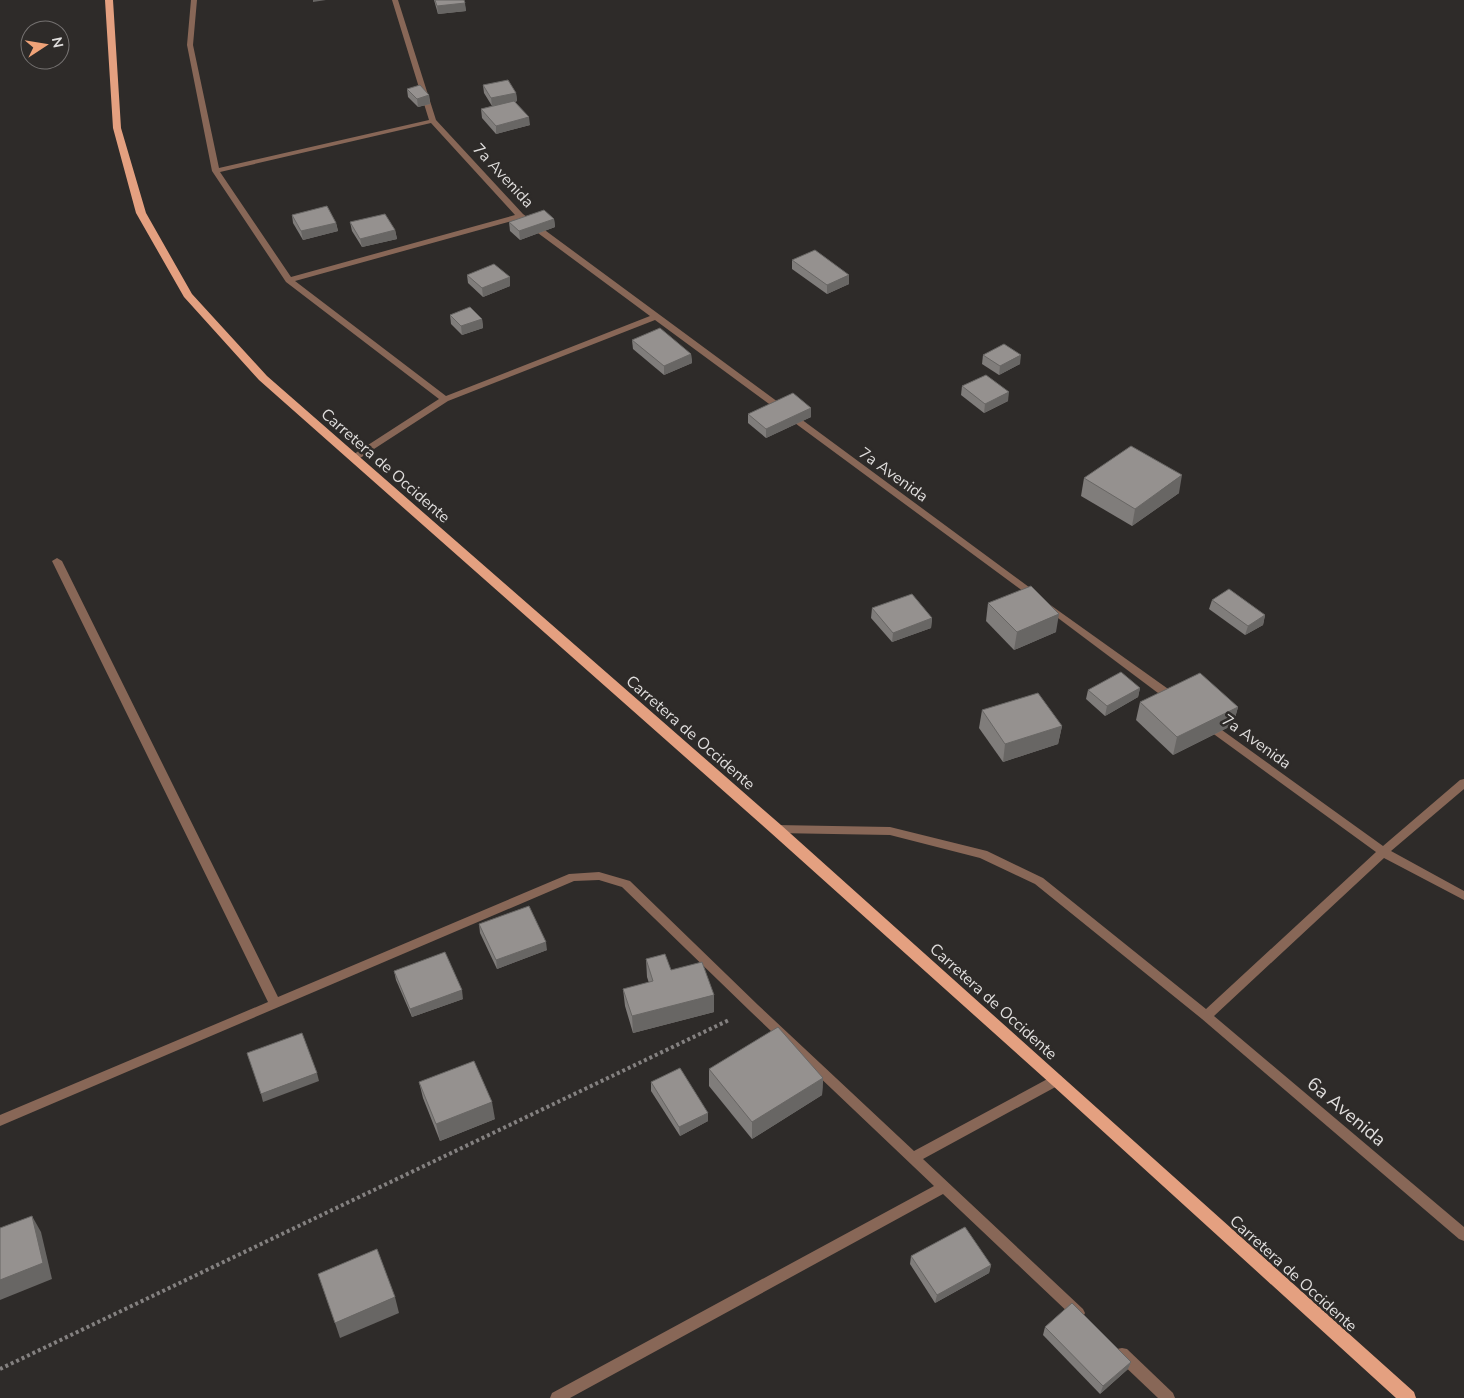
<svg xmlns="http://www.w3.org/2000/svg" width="1464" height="1398" font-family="'Nunito Sans',sans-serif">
  <rect width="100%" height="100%" fill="#2e2b29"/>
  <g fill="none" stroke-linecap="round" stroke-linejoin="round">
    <polyline stroke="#848180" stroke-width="4" stroke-dasharray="3 3" stroke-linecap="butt" points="0,1369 729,1020"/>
    <g fill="#886757" fill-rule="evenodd">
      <path d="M191 0H197L193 45 219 168 429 120 392 0H398L436 120 523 214 1037 593 1039 595 1037 597H1031L655 320 448 401 357 460H351L350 458 351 456 439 399 286 282 212 171 187 45ZM431 123 515 215 291 277 220 172ZM519 219 650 316 446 396 295 281Z"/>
      <polygon points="57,558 62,561 278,997 569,874 599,872 630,881 758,1005 914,1151 1053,1076 1057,1075 1061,1076 1063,1080 1061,1084 923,1159 1083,1309 1085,1313 1083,1317 1078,1319 1073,1317 943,1194 570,1398 550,1398 552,1393 934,1186 750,1011 622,887 599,880 574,881 0,1126 0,1115 268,1002 52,561"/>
      <polygon points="1049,604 1178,696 1179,699 1178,702 1170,702 1046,609 1044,607"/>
      <polygon points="1208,720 1383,846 1460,780 1464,779 1464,789 1391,851 1464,891 1464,900 1384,858 1214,1016 1464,1227 1464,1241 1459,1239 1202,1019 1035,884 980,858 890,835 776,833 772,832 771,829 772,826 776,825 890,827 987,851 1043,878 1206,1009 1376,852 1204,727 1203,724"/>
      <polygon points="1122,1348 1127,1349 1173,1393 1175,1398 1158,1398 1117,1359 1115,1354 1117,1349"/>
    </g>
    <polygon fill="#e4a080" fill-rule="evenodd" points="105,0 113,0 121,128 146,213 192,294 267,376 781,825 1414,1392 1416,1398 1396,1398 1052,1085 771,833 259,380 184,297 136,213 113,128"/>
  </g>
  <g fill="#807d7b">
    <polygon points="434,0 464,0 466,11 438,14"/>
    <polygon points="483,85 516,93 517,101 515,102 530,125 496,134 482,118 481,109 492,106 484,93"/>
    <polygon points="407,89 429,95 430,104 418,107 408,97"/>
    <polygon points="292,215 336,223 338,231 303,240 293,223"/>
    <polygon points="554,219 555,227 520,240 510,231 509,222"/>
    <polygon points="350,222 395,230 397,239 362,247 352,231"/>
    <polygon points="792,260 849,284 827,294 792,269"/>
    <polygon points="467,275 510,277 510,286 483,297 468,283"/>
    <polygon points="450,315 482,319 483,328 462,335 451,324"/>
    <polygon points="632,340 691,354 692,363 664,375 633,349"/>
    <polygon points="983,355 1020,364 999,375 982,364"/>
    <polygon points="962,386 1008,401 984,413 961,395"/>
    <polygon points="811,408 811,417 766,438 748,423 748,414"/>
    <polygon points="1084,478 1179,493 1132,526 1081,496"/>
    <polygon points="1212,600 1265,615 1263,625 1245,635 1209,609"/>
    <polygon points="988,603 1056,632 1014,650 986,621"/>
    <polygon points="872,608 932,618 931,628 892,642 871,618"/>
    <polygon points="1140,688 1138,697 1105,716 1086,699 1088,690"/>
    <polygon points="1140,702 1238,707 1233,725 1173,755 1136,720"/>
    <polygon points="982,710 1062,726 1058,744 1003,762 979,728"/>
    <polygon points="479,924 547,950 497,969 480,933"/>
    <polygon points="646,959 671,970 714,1012 633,1033 625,1006 623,989 649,983 647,977"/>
    <polygon points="394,971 463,999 412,1017 396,980"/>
    <polygon points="709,1069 823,1078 822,1095 752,1139 709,1086"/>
    <polygon points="419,1082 495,1119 440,1141 423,1098"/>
    <polygon points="651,1082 708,1113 708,1121 680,1136 651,1091"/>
    <polygon points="911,1256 991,1265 989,1273 935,1303 910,1264"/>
    <polygon points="1045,1327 1131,1362 1128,1369 1100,1394 1043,1335"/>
  </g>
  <g fill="#686664">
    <polygon points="313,0 326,0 313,2"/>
    <polygon points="465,3 466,11 438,14 437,6"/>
    <polygon points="516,93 517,101 492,106 491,98"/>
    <polygon points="429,95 430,104 418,107 417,99"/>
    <polygon points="529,117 530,125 496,134 496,126"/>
    <polygon points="554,219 555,227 520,240 519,231"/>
    <polygon points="336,223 338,231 303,240 301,231"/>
    <polygon points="395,230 397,239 362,247 360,239"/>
    <polygon points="849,275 849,284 827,294 827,285"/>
    <polygon points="510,277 510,286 483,297 482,288"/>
    <polygon points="482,319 483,328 462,335 461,326"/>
    <polygon points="691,354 692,363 664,375 664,366"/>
    <polygon points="1021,355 1020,364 999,375 1000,366"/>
    <polygon points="1009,392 1008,401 984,413 985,404"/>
    <polygon points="811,408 811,417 766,438 766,429"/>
    <polygon points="1182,475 1179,493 1132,526 1135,509"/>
    <polygon points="1059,614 1056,632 1014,650 1017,632"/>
    <polygon points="1265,615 1263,625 1245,635 1248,626"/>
    <polygon points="932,618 931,628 892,642 893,633"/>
    <polygon points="1140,688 1138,697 1105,716 1107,706"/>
    <polygon points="1238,707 1233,725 1173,755 1177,737"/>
    <polygon points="1062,726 1058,744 1003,762 1005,744"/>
    <polygon points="546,942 547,950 497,969 496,960"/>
    <polygon points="462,990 463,999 412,1017 410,1009"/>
    <polygon points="714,995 714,1012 633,1033 632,1016"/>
    <polygon points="317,1073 319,1081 263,1102 261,1094"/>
    <polygon points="823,1078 822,1095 752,1139 752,1122"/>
    <polygon points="492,1102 495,1119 440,1141 436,1124"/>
    <polygon points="708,1113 708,1121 680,1136 679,1127"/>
    <polygon points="32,1216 41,1232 52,1279 0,1300 0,1280"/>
    <polygon points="991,1265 989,1273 935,1303 937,1295"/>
    <polygon points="395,1297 399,1313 340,1338 335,1323"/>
    <polygon points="1131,1362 1128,1369 1100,1394 1103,1386"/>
  </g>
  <g fill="#95918f" stroke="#686664">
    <polygon points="435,0 464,0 465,3 437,6"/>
    <polygon points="508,80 516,93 491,98 483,85"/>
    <polygon points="420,85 429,95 417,99 407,89"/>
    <polygon points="514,101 529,117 496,126 481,109"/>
    <polygon points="327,206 336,223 301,231 292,215"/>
    <polygon points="544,210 554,219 519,231 509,222"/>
    <polygon points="385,214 395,230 360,239 350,222"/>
    <polygon points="815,250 849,275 827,285 792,260"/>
    <polygon points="494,264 510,277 482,288 467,275"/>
    <polygon points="470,307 482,319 461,326 450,315"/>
    <polygon points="660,328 691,354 664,366 632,340"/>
    <polygon points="1004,344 1021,355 1000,366 983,355"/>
    <polygon points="986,375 1009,392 985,404 962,386"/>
    <polygon points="793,393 811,408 766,429 748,414"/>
    <polygon points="1131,446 1182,475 1135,509 1084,478"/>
    <polygon points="1031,586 1059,614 1017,632 988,603"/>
    <polygon points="1229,589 1265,615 1248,626 1212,600"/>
    <polygon points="912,594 932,618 893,633 872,608"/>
    <polygon points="1121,672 1140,688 1107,706 1088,690"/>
    <polygon points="1200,673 1238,707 1177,737 1140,702"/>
    <polygon points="1038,693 1062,726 1005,744 982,710"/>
    <polygon points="529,906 546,942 496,960 479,924"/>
    <polygon points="445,952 462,990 410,1009 394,971"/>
    <polygon points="665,954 671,970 702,962 714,995 632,1016 623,989 653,981 646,959"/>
    <polygon points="778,1027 823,1078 752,1122 709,1069"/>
    <polygon points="302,1033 317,1073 261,1094 247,1053"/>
    <polygon points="474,1061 492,1102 436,1124 419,1082"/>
    <polygon points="680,1068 708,1113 679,1127 651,1082"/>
    <polygon points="32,1216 43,1263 0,1280 0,1228"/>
    <polygon points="965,1227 991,1265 937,1295 911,1256"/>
    <polygon points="377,1249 395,1297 335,1323 318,1274"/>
    <polygon points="1072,1303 1131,1362 1103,1386 1045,1327"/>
  </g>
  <g text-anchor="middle" stroke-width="5" stroke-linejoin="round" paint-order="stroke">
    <g font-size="16" fill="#dfdddc" stroke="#2e2b29">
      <text transform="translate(504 175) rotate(47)" y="6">7a Avenida</text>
      <text transform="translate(386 465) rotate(41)" y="6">Carretera de Occidente</text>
      <text transform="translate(894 474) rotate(36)" y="6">7a Avenida</text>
      <text transform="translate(691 732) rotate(41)" y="6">Carretera de Occidente</text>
      <text transform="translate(1257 741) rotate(36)" y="6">7a Avenida</text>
      <text transform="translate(994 1001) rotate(42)" y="6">Carretera de Occidente</text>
      <text transform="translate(1294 1273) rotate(42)" y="6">Carretera de Occidente</text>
    </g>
    <g font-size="19" fill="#dfdddc" stroke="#2e2b29">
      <text transform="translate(1347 1111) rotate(40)" y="7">6a Avenida</text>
    </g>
  </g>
  <g transform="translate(45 45) rotate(78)"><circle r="24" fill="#2e2b29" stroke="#757271"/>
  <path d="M0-4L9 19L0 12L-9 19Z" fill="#f0a378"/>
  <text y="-8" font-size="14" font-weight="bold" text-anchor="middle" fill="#dfdddc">N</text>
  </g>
</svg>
